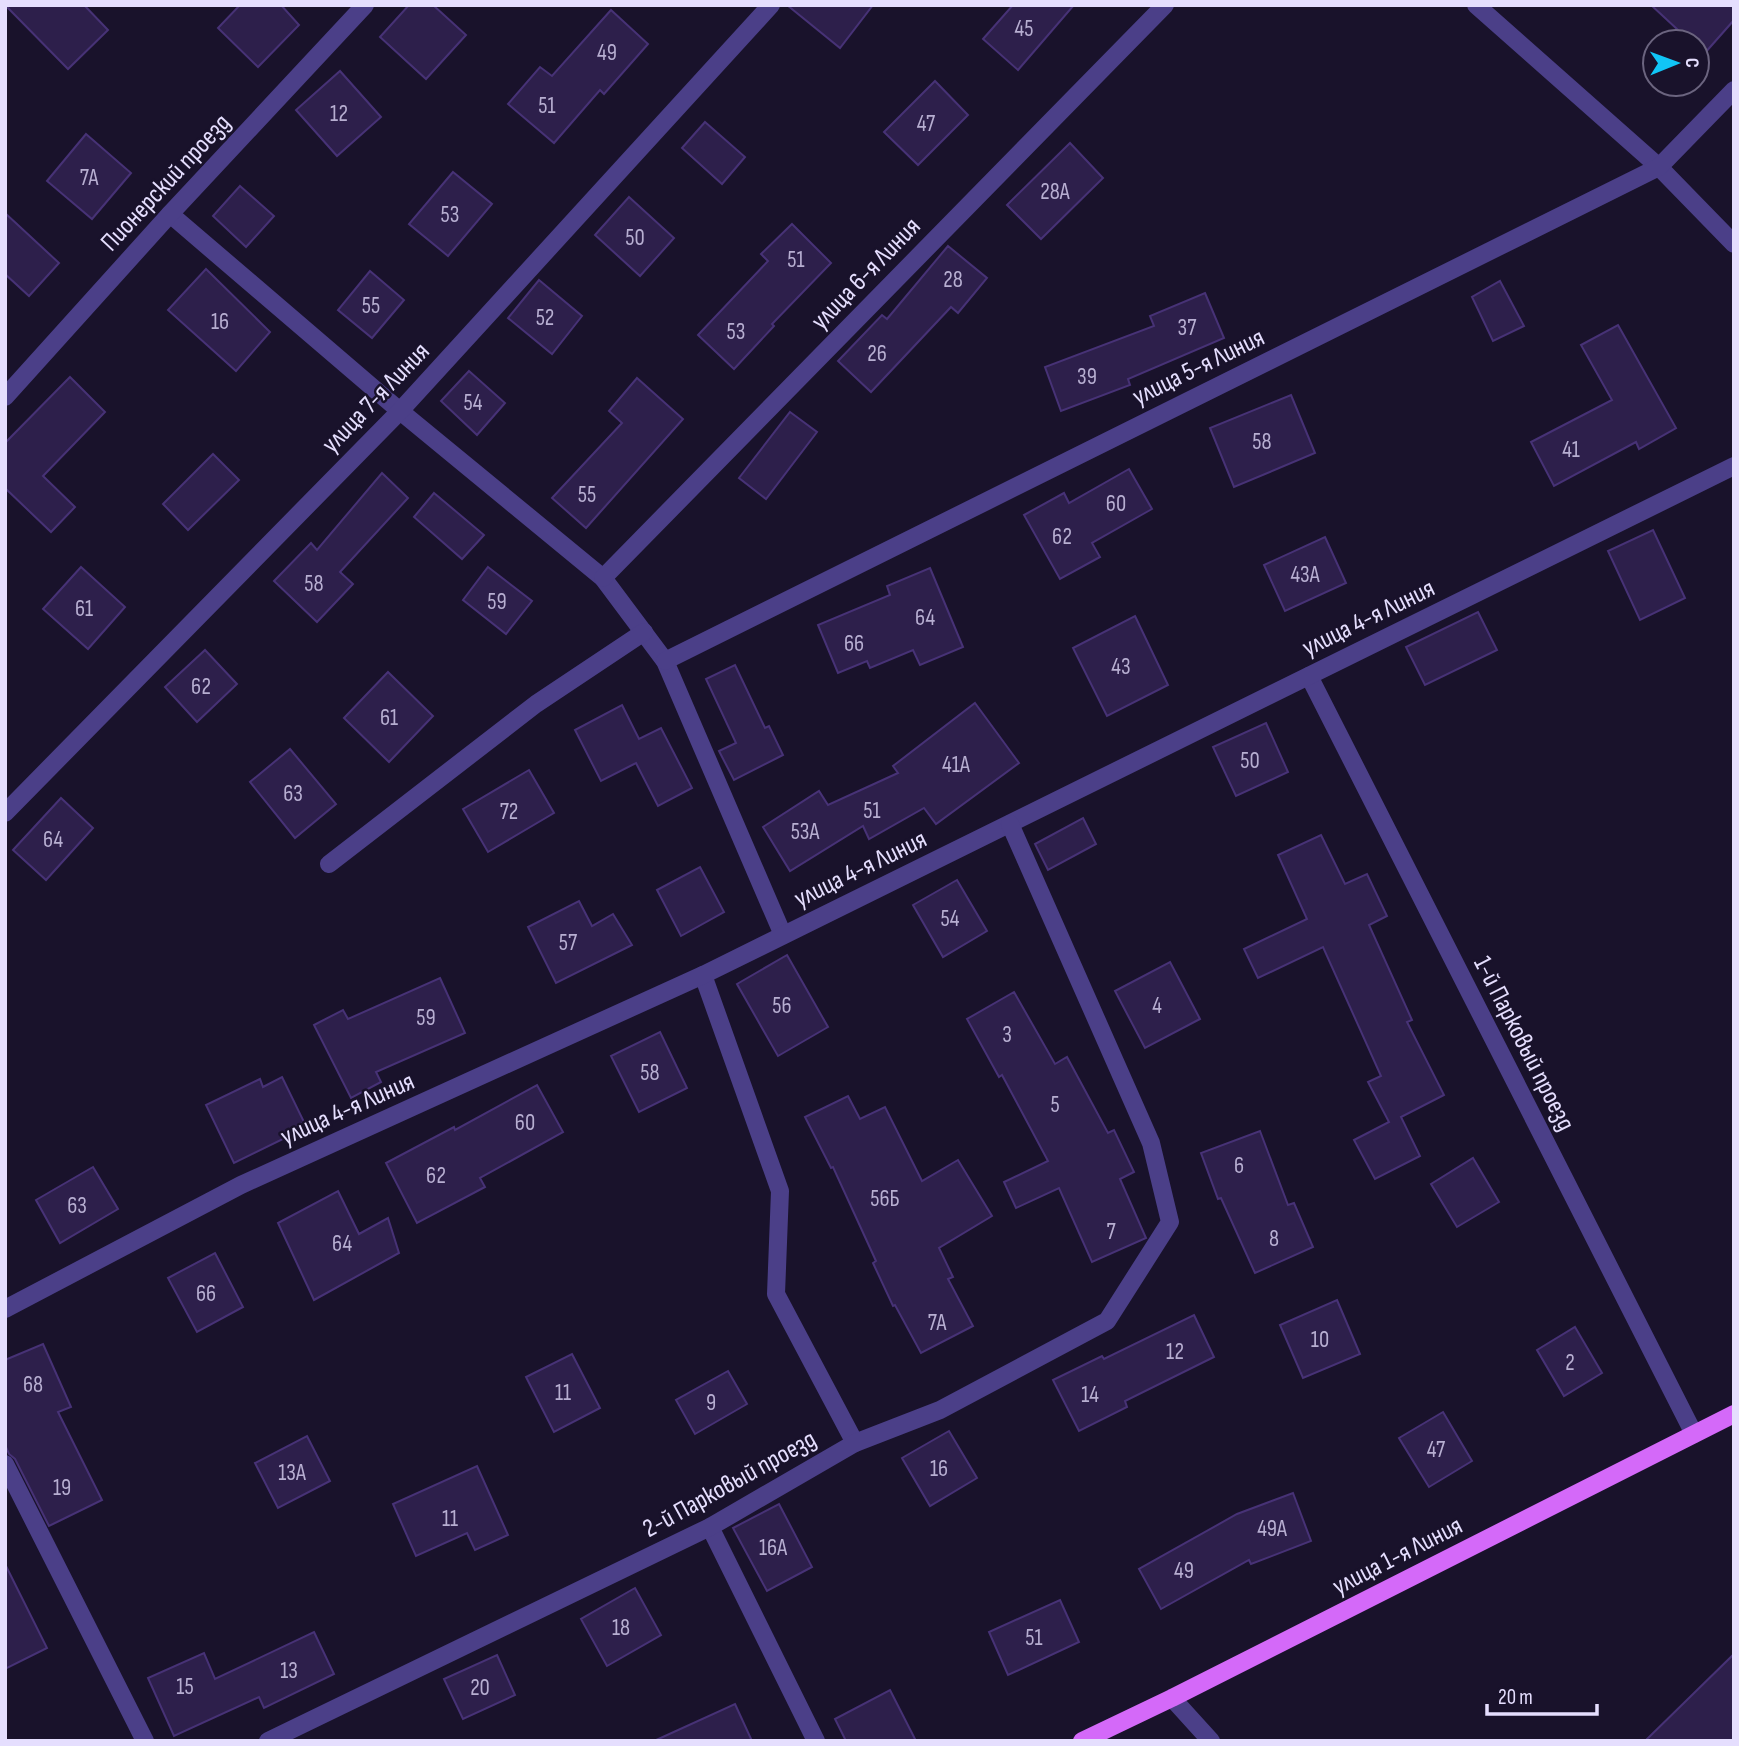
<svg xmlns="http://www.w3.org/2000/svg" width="1739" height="1746" font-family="'Sofia Sans Condensed',sans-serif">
  <rect width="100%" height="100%" fill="#19122b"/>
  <g fill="#2d1f4b" stroke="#473276" stroke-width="2">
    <polygon points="5,5 84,5 108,30 68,69"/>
    <polygon points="240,5 281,5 299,25 258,67 218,28"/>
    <polygon points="409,5 433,5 466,35 426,79 380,37"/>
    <polygon points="787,5 873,5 840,48"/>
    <polygon points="1013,5 1074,5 1018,70 983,39"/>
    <polygon points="1651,5 1734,5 1734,20 1704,54 1697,48 1697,42 1691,42"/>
    <polygon points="611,10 648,44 604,94 600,90 554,143 508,104 540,67 552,76"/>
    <polygon points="340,71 381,117 337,156 296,110"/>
    <polygon points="935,81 968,115 918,165 884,132"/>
    <polygon points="705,122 745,157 722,184 682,148"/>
    <polygon points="86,134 131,173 92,219 47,181"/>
    <polygon points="1070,143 1103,178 1041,239 1007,205"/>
    <polygon points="453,172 492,204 448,256 409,224"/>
    <polygon points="240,186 274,216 246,247 213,216"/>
    <polygon points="629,197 674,238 640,276 595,235"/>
    <polygon points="5,213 59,263 29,296 5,274"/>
    <polygon points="792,224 831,263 772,324 774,326 734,369 698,335 768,261 761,254"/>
    <polygon points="948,246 987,278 958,313 951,307 871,392 838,361 882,315 887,319"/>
    <polygon points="206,269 270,332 236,371 168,310"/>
    <polygon points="370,271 404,300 372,338 338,310"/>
    <polygon points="539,280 582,316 552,354 508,318"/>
    <polygon points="1500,281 1524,326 1493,341 1472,297"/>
    <polygon points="1205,293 1224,338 1128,379 1130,385 1061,411 1045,367 1154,326 1150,316"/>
    <polygon points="1618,325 1676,428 1639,449 1636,442 1554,486 1531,442 1612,400 1581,345"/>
    <polygon points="469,371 505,403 477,435 441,401"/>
    <polygon points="70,377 105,412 43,476 75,507 51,532 5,488 5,443"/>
    <polygon points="637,378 683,419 586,528 552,498 622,423 609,411"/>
    <polygon points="1291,395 1315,453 1234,487 1210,428"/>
    <polygon points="790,412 817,432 766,499 739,478"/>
    <polygon points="213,454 239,480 188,530 163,504"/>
    <polygon points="1129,469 1152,509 1092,543 1100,557 1060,579 1024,515 1064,493 1069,503"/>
    <polygon points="382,473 408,498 340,572 353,584 317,622 274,581 311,543 317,550"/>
    <polygon points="434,493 484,535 462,559 414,517"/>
    <polygon points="1653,530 1685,598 1640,620 1608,551"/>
    <polygon points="1325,537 1346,583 1285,611 1264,565"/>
    <polygon points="81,567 125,607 88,649 43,609"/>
    <polygon points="488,567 532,601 506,634 463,600"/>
    <polygon points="930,568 963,647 920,665 913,650 870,668 867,661 838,673 818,625 890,595 887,586"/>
    <polygon points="1478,612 1497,650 1425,685 1406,647"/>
    <polygon points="1135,616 1168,685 1107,716 1073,648"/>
    <polygon points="205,650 237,684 197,722 165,687"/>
    <polygon points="735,665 765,728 769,726 783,755 734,780 719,751 736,743 706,679"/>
    <polygon points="388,672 433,716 389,762 344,718"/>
    <polygon points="975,703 1019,763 936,824 924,808 869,839 863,826 790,871 763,827 819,791 828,805 898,773 893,766"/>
    <polygon points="622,705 639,739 661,728 692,788 658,806 636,763 601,781 575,730"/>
    <polygon points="1266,723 1288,772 1236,796 1213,747"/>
    <polygon points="290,749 336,804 295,838 250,782"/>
    <polygon points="529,770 554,813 488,852 463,809"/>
    <polygon points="61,798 93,828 46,880 13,850"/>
    <polygon points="1083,818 1096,844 1048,870 1035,844"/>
    <polygon points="1321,835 1345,884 1367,874 1387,916 1369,925 1412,1020 1407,1022 1444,1095 1401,1117 1420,1156 1375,1179 1354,1140 1389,1122 1368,1082 1381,1076 1323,947 1258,978 1244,949 1307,919 1278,855"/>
    <polygon points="700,867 724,912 681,936 657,890"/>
    <polygon points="957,880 987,931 943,957 913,905"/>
    <polygon points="579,901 592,926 613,914 632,945 556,983 528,927"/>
    <polygon points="787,955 828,1027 778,1056 737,984"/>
    <polygon points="1170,962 1200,1019 1145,1048 1115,991"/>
    <polygon points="440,978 465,1033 376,1072 381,1082 351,1098 314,1025 343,1010 348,1019"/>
    <polygon points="1014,992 1055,1064 1067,1057 1108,1133 1114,1130 1134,1172 1120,1179 1146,1238 1092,1262 1059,1188 1016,1208 1004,1182 1048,1161 1002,1075 999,1077 967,1019"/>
    <polygon points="660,1032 687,1088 639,1112 611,1056"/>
    <polygon points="282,1077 304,1122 285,1132 287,1137 234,1163 206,1105 260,1079 263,1087"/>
    <polygon points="537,1085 563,1132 480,1178 485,1187 417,1223 386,1163 454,1127 455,1130"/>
    <polygon points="848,1096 860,1119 885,1107 922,1181 958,1160 992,1216 939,1248 953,1277 948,1279 973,1326 921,1353 895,1305 893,1306 873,1263 876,1261 833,1167 831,1168 805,1117"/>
    <polygon points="1260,1131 1288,1205 1294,1203 1313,1247 1255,1273 1221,1198 1218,1199 1201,1153"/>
    <polygon points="1473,1158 1499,1202 1457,1227 1431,1184"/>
    <polygon points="93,1167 118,1209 60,1243 36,1200"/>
    <polygon points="338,1191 359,1234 388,1218 399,1253 314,1300 278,1223"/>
    <polygon points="215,1253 243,1307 197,1332 168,1278"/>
    <polygon points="1337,1300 1360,1354 1303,1378 1280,1325"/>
    <polygon points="1194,1315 1214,1357 1125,1401 1127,1407 1079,1431 1053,1380 1102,1356 1104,1359"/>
    <polygon points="1575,1327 1602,1373 1564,1396 1537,1350"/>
    <polygon points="43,1344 71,1407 58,1412 102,1500 49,1526 15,1459 9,1454 5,1445 5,1360"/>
    <polygon points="572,1354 600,1408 554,1432 526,1377"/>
    <polygon points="728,1371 747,1404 695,1434 676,1400"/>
    <polygon points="1443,1412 1472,1461 1429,1487 1399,1438"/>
    <polygon points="949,1431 977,1478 930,1506 902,1458"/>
    <polygon points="307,1436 330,1481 278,1508 255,1463"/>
    <polygon points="477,1466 508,1535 475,1550 467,1533 416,1556 393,1504"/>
    <polygon points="1293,1493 1311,1541 1251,1564 1249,1560 1161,1609 1139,1569 1237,1514"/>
    <polygon points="779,1504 812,1567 767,1591 733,1528"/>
    <polygon points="5,1564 47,1648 5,1669"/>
    <polygon points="635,1588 661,1635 607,1666 581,1619"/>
    <polygon points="1060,1600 1079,1642 1008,1675 989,1632"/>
    <polygon points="314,1632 334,1674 264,1708 259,1697 174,1736 148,1678 204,1653 215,1679"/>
    <polygon points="1734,1654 1734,1741 1645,1741"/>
    <polygon points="497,1655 515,1695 463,1719 444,1679"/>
    <polygon points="890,1690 916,1741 846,1741 835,1719"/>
    <polygon points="735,1704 752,1741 654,1741"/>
  </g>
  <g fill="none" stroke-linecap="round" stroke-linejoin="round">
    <g stroke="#4b3f88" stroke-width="18">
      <polyline points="1476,5 1659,167 1734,244"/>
      <polyline points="170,214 400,411 603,578 665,661 783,935"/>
      <polyline points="5,397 170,214 365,5"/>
      <polyline points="603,578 1165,5"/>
      <polyline points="665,661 1659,167 1734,90"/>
      <polyline points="1309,676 1694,1434"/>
      <polyline points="5,813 400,411 771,5"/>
      <polyline points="329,864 536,704 644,632"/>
      <polyline points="703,975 780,1191 776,1294 855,1443"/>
      <polyline points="5,1309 241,1185 703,975 1734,466"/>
      <polyline points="5,1464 145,1741"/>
      <polyline points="710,1527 816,1741"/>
      <polyline points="1172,1698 1211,1741"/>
      <polyline points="268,1741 710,1527 855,1443 940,1410 1107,1321 1170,1222 1151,1143 1010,824"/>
    </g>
    <polyline stroke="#d469f9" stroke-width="18" points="1082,1741 1172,1698 1734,1414"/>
  </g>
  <g text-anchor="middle" stroke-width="5" stroke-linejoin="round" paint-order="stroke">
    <g font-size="23" fill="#b7aed1">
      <text x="1024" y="36">45</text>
      <text x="607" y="60">49</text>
      <text x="547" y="113">51</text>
      <text x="339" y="121">12</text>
      <text x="926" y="131">47</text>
      <text x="89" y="185">7А</text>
      <text x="1055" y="199">28А</text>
      <text x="450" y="222">53</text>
      <text x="635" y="245">50</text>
      <text x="796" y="267">51</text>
      <text x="953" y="287">28</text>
      <text x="371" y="313">55</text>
      <text x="545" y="325">52</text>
      <text x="220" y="329">16</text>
      <text x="1187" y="335">37</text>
      <text x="736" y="339">53</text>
      <text x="877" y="361">26</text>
      <text x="1087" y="384">39</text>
      <text x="473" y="410">54</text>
      <text x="1262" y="449">58</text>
      <text x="1571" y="457">41</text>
      <text x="587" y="502">55</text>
      <text x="1116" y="511">60</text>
      <text x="1062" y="544">62</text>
      <text x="1305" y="582">43А</text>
      <text x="314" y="591">58</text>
      <text x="497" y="609">59</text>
      <text x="84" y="616">61</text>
      <text x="925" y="625">64</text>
      <text x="854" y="651">66</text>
      <text x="1121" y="674">43</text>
      <text x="201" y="694">62</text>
      <text x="389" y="725">61</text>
      <text x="1250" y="768">50</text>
      <text x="956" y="772">41А</text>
      <text x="293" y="801">63</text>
      <text x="872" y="818">51</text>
      <text x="509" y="819">72</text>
      <text x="805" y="839">53А</text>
      <text x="53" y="847">64</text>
      <text x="950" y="926">54</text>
      <text x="568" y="950">57</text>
      <text x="782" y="1013">56</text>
      <text x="1157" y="1013">4</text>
      <text x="426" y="1025">59</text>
      <text x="1007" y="1042">3</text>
      <text x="650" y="1080">58</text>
      <text x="1055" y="1112">5</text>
      <text x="525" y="1130">60</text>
      <text x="1239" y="1173">6</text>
      <text x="436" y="1183">62</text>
      <text x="885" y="1206">56Б</text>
      <text x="77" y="1213">63</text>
      <text x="1111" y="1239">7</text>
      <text x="1274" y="1246">8</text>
      <text x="342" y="1251">64</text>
      <text x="206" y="1301">66</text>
      <text x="937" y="1330">7А</text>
      <text x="1320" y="1347">10</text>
      <text x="1175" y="1359">12</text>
      <text x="1570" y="1370">2</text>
      <text x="33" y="1392">68</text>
      <text x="563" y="1400">11</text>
      <text x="1090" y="1402">14</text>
      <text x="711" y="1410">9</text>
      <text x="1436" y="1457">47</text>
      <text x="939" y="1476">16</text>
      <text x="292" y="1480">13А</text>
      <text x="62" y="1495">19</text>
      <text x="450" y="1526">11</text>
      <text x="1272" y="1536">49А</text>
      <text x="773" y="1555">16А</text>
      <text x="1184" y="1578">49</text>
      <text x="621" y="1635">18</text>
      <text x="1034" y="1645">51</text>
      <text x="289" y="1678">13</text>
      <text x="185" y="1694">15</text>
      <text x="480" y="1695">20</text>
    </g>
    <g font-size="26" fill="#e5defe" stroke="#19122b">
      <text transform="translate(165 182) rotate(-47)" y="9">Пионерский проезд</text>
      <text transform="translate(865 273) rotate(-46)" y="9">улица 6-я Линия</text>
      <text transform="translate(1198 366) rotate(-26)" y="9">улица 5-я Линия</text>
      <text transform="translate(375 397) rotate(-46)" y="9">улица 7-я Линия</text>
      <text transform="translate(1368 617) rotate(-26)" y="9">улица 4-я Линия</text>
      <text transform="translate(860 868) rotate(-26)" y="9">улица 4-я Линия</text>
      <text transform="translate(1525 1043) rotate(63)" y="9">1-й Парковый проезд</text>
      <text transform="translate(347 1108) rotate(-24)" y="9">улица 4-я Линия</text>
      <text transform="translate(729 1483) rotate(-29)" y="9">2-й Парковый проезд</text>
      <text transform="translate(1397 1555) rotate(-27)" y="9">улица 1-я Линия</text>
    </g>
  </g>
  <rect width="1739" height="1746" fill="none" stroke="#e5defe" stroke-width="14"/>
  <g transform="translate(1676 63) rotate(89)"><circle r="33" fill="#19122b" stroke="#6b647f" stroke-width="2"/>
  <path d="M0-5L12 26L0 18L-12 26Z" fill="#11c5f6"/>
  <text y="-10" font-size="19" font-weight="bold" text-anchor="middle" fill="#e5defe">С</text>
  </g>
  <path d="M1487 1704v10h110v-10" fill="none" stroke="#e5defe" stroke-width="3.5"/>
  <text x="1498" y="1704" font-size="21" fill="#e5defe" stroke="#19122b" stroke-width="5" paint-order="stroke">20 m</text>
</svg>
